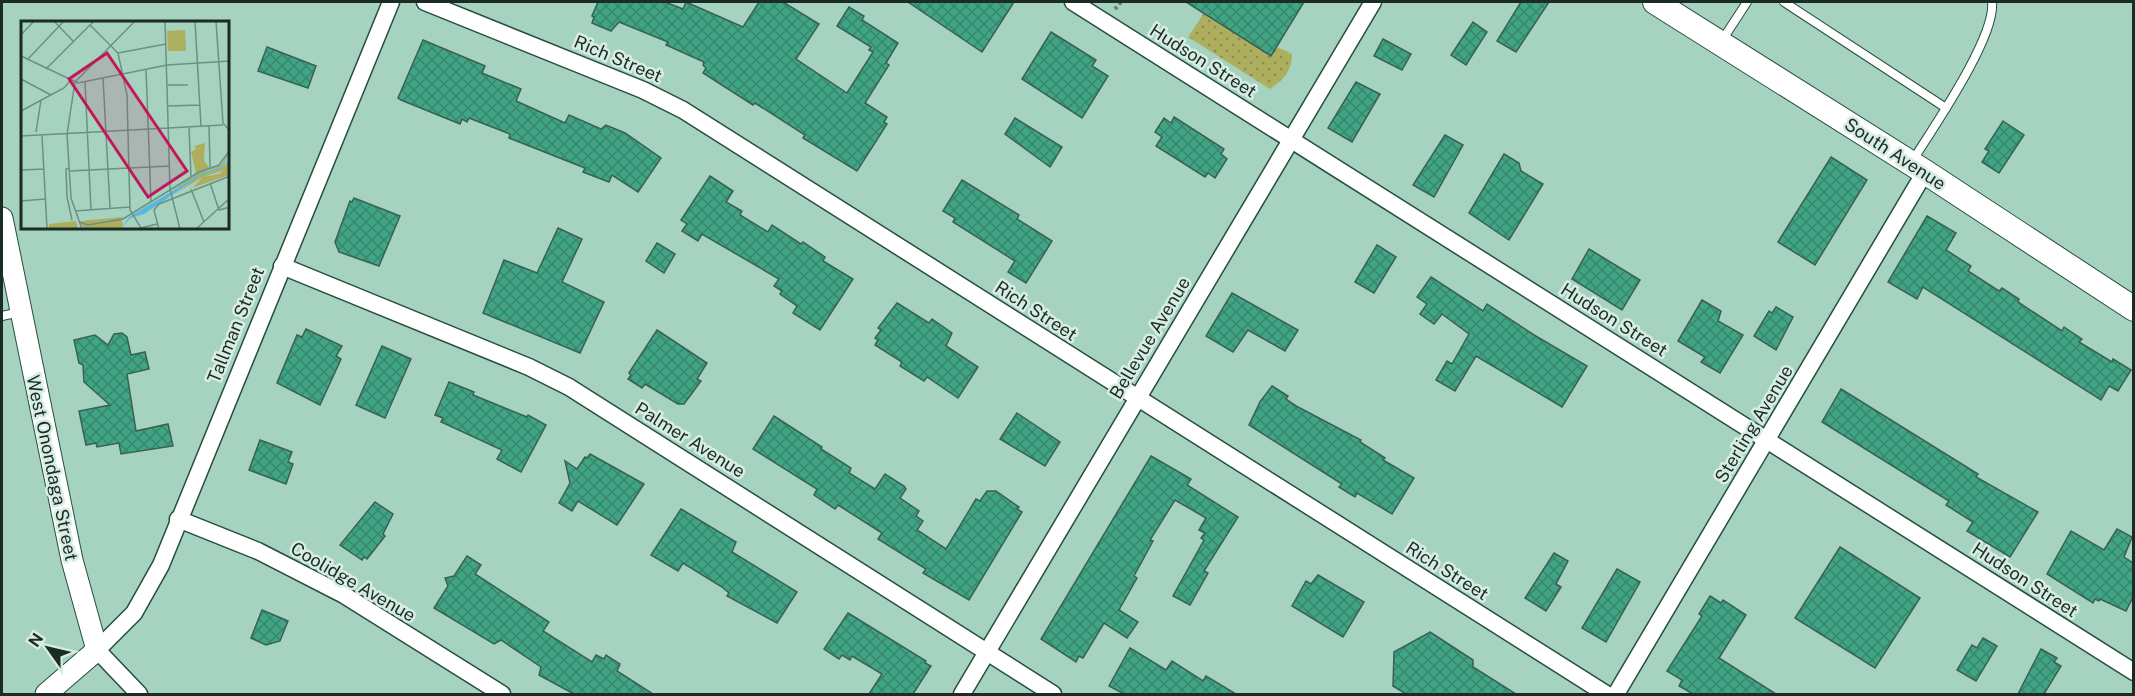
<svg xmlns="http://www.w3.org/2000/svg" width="2135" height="696" font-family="'Public Sans',sans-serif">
  <defs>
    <pattern id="grass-dots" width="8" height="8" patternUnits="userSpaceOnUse" patternTransform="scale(1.5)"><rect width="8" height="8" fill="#aeae5f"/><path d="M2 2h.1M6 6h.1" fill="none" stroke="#8d8e4e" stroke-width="1.8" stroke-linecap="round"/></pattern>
    <pattern id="building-cross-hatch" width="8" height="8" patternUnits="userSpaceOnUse" patternTransform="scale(1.5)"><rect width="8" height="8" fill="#41a585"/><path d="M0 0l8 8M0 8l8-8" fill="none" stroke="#36876d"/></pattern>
  </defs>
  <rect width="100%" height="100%" fill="#a6d2c0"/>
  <path fill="url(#grass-dots)" d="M1204 13 1292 54C1292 71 1284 79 1270 89L1188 37Z"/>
  <g fill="url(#building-cross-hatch)" stroke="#396153" stroke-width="1.5">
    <polygon points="598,2 665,2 683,9 686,2 743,27 759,2 783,2 819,24 796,59 847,93 873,52 869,50 871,47 837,26 849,7 864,16 862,20 898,43 886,63 889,65 865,103 887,117 884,122 887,124 857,171 803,138 805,135 755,103 753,105 703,73 706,68 703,65 704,62 666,45 668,42 619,22 611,31 592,23 594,17 592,16"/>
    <polygon points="908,2 1014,2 982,52"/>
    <polygon points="1186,2 1304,2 1271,56"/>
    <polygon points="1521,2 1549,2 1516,52 1497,41"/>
    <polygon points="1473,22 1487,32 1466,65 1451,55"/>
    <polygon points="1051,32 1096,60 1092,66 1108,76 1082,118 1022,79"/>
    <polygon points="1383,39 1411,54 1402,70 1374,56"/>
    <polygon points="423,40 485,66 482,73 521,89 516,101 565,123 569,115 601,129 606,125 625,133 661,158 638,192 612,175 609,182 583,172 585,168 509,138 510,134 469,118 467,122 462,119 460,124 401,100 398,98"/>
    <polygon points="267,47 316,66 308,88 258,71"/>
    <polygon points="1356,82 1380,94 1352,142 1328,128"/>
    <polygon points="1174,117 1224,149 1221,154 1227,159 1215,178 1208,173 1205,177 1156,146 1162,137 1155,132 1164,118 1171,123"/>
    <polygon points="1015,118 1062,147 1050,167 1005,134"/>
    <polygon points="2003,121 2024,135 1999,173 1982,162 1989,151 1985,149"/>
    <polygon points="1445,135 1463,145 1434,197 1413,185"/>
    <polygon points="1504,154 1519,163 1521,171 1543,184 1509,240 1469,213"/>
    <polygon points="1831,157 1867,180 1815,265 1778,242"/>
    <polygon points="710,176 733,191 726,202 742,211 740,215 768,232 772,225 801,244 803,242 825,257 823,261 853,279 820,330 793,313 797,306 780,294 782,291 774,286 779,279 702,234 698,241 682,231 687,224 681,220"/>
    <polygon points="962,180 1019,215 1017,219 1052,241 1026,283 1008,272 1015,261 953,222 955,218 943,211"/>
    <polygon points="354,198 400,216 379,266 339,252 335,242 350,201 352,202"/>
    <polygon points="1927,216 1956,233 1946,250 1971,266 1968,271 1999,291 2002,288 2019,299 2018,302 2062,331 2064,327 2082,339 2079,342 2112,362 2113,359 2131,370 2118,391 2109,386 2101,400 1923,287 1917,299 1888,282"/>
    <polygon points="558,228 582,239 562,282 604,302 580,353 483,313 504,260 537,273"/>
    <polygon points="657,243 675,254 664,273 646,261"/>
    <polygon points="1377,245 1396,257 1374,293 1355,282"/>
    <polygon points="1589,249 1640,280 1622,310 1572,279"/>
    <polygon points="1431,277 1483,311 1487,304 1534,335 1587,366 1562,407 1476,356 1455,391 1436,380 1447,361 1452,364 1469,334 1442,314 1434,324 1420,314 1427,304 1417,297"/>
    <polygon points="1232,293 1298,330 1285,351 1248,330 1233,352 1206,336"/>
    <polygon points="1702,300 1721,311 1718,321 1743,335 1720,373 1701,362 1705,357 1678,341"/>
    <polygon points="897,303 929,323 932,319 952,333 946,346 978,367 958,398 927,377 924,381 900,366 902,362 875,345 878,340 875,338 881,330 878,328"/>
    <polygon points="1776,307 1793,317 1776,350 1754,336 1769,311 1772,313"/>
    <polygon points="306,329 342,346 336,356 341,359 320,405 277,383 297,335 302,337"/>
    <polygon points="657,330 707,363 697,379 701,381 684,404 678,404 645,384 642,388 628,379 631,375 629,373"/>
    <polygon points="122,333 127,337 131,355 145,352 149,369 127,374 136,431 168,424 173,446 121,454 119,443 97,447 96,443 86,445 79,411 110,405 84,382 83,365 79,363 74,340 95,335 108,345 114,334"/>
    <polygon points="382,346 411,359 385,418 356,405"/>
    <polygon points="449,382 474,392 473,395 527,417 528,415 546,425 521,472 497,459 502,450 441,422 443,418 435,415"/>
    <polygon points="1272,386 1288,396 1286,399 1298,407 1361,440 1360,442 1385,458 1383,460 1414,478 1392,514 1357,493 1355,497 1339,487 1342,484 1249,425 1260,402"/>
    <polygon points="1841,389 1978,474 1976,477 2038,512 2010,557 1967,531 1973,522 1946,505 1949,501 1822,422"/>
    <polygon points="1017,413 1060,442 1045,466 1000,439"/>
    <polygon points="774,416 822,447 821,449 851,468 849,473 875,489 885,474 904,486 906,489 900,498 919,511 916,516 923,521 917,530 946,549 976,499 980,501 987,491 996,491 1019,507 1017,509 1022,512 969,600 923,573 926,569 878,539 882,533 838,505 835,509 814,495 817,489 753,449"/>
    <polygon points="260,440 292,452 288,462 293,464 286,484 249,470"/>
    <polygon points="590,454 644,484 617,525 578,501 572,511 559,503 570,483 565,461 577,469 585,457 587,458"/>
    <polygon points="1151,456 1191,479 1187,485 1238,517 1204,571 1208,573 1190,605 1173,596 1204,540 1201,538 1205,533 1199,530 1206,518 1175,500 1150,540 1153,541 1134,576 1137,578 1119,610 1138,622 1127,638 1104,623 1083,658 1079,656 1076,662 1041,639"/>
    <polygon points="375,502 393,514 383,534 385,536 367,559 364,557 362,560 340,545"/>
    <polygon points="681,509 736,542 732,552 797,592 777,623 727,596 729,593 722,587 683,563 678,571 651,555"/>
    <polygon points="2117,529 2132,537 2124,557 2133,563 2133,597 2126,611 2100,599 2099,601 2095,599 2093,603 2047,574 2071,531 2104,550"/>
    <polygon points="1840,547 1920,598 1875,668 1795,618"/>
    <polygon points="1554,553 1568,561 1556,584 1561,587 1546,611 1525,598"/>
    <polygon points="467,556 481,565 475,574 549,622 543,631 592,662 596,655 604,659 606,655 620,664 617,671 653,694 574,694 539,675 541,667 501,640 494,644 434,608 448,586 445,578 454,576"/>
    <polygon points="1617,569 1640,582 1606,642 1582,628"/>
    <polygon points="1318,575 1364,602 1343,637 1292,606 1306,581 1311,584"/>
    <polygon points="1710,596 1721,603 1723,600 1746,615 1719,658 1776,694 1693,694 1679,686 1682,680 1667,671 1702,616 1699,614"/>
    <polygon points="262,610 288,621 280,641 266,645 251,638"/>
    <polygon points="848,613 926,661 925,663 931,666 913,694 869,694 882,674 852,656 850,660 842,655 839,659 824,649"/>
    <polygon points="1430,632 1473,660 1473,667 1516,694 1406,694 1393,686 1394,652"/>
    <polygon points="1983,638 1997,646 1976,681 1957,670 1972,645 1977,648"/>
    <polygon points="1130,648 1166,670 1172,661 1203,681 1206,676 1236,694 1124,694 1109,686"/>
    <polygon points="2041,649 2057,658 2054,662 2061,666 2044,694 2018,694"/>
  </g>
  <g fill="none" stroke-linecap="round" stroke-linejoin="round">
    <g stroke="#264e40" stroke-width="10">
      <g id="service">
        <polyline points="1784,2 1946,108"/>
        <polyline points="1721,42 1747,2"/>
        <path d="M1913 160C1933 128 1996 37 1992 2"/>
        <polyline points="2,316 20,312"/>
      </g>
    </g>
    <g stroke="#264e40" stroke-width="19">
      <g id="minor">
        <polyline points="425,2 643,90 683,110 1606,694"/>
        <polyline points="1073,2 2134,672"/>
        <polyline points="282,266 529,367 569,387 1053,694"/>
        <polyline points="178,519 258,551 344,595 502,694"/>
        <polyline points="139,694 97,650 134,613 161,565 391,2"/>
        <polyline points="962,694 1373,2"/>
        <polyline points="1616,694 1925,172"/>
      </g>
    </g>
    <g stroke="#264e40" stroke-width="23">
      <polyline id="tertiary" points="2,218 72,560 97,650 46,694"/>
    </g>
    <g stroke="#264e40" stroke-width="26">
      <polyline id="secondary" points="1655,2 1925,172 2134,309"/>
    </g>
    <polyline stroke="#617f73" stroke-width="4" stroke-dasharray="3 3" stroke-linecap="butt" points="1115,9 1121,2"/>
    <use href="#service" stroke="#fff" stroke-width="8"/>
    <use href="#minor" stroke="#fff" stroke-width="16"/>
    <use href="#tertiary" stroke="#fff" stroke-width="21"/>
    <use href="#secondary" stroke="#fff" stroke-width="24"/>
  </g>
  <g text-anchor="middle" stroke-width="5" stroke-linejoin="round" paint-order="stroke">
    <g font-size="18" fill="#1b2c25" stroke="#d7ede4">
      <text transform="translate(618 59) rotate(23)" y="6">Rich Street</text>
      <text transform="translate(1203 61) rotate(32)" y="6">Hudson Street</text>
      <text transform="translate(1895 154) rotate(33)" y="6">South Avenue</text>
      <text transform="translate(1036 311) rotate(33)" y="6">Rich Street</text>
      <text transform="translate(1614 320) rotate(32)" y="6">Hudson Street</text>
      <text transform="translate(236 325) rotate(-68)" y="6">Tallman Street</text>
      <text transform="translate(1150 338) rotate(-59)" y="6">Bellevue Avenue</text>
      <text transform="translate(1754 424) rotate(-59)" y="6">Sterling Avenue</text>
      <text transform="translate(690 440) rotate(32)" y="6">Palmer Avenue</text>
      <text transform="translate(52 468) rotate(78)" y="6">West Onondaga Street</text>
      <text transform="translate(1447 571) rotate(32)" y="6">Rich Street</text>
      <text transform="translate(2025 580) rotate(33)" y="6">Hudson Street</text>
      <text transform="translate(353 582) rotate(30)" y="6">Coolidge Avenue</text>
    </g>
  </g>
  <g transform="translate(21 21)">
    <rect width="208" height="208" fill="#a6d2c0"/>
    <path d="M164 9 165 30H147L146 10ZM208 143V154L171 167 182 156 198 153ZM101 196 102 208H63L59 200ZM55 200 57 208H28V203Z" fill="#aeae5f"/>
    <path d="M184 122 183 139 188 147 200 144 208 131 201 146 187 149 151 170 175 152 170 131 175 128 173 125ZM208 138 206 148 182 156 152 174 182 153 202 147Z" fill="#aeae5f"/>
    <path d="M208 134 202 147 182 153 123 193 109 197 100 208 108 196 183 151 201 146Z" fill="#59b6de"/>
    <path fill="none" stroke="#6e9082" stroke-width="1.5" d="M33 0 52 20M144 0 149 168 159 208M174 0 180 105M195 0 202 102 209 110M69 4 97 32 106 74 109 189 120 207 136 203M0 14 13 0M97 32 145 23M0 35 57 62 146 44 209 40M7 38 43 0M25 48 73 0M125 48 130 181M82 57 89 187M0 58 30 74M64 61 70 189M146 64H167M147 85 179 84M0 90 43 67 49 60M188 105 189 146M168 106 170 156M15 111 20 79M21 114 26 208M0 115 202 104M48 147 45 148 46 176 51 199M0 149 23 148M49 150 148 145M189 162 198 189 209 186M170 168 183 201M0 180 24 178M54 190 109 186M58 201 67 204 102 198 178 151 198 144 209 129M61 208 50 177 46 113 54 61 114 0M138 208 133 189 138 183 209 155M175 208 209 177"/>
    <path fill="#c2185b" fill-opacity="0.15" stroke="#c2185b" stroke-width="3" d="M86 32 166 150 127 176 48 58Z"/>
    <rect width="208" height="208" fill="none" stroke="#1b2c25" stroke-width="3"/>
  </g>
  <rect width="2135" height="696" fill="none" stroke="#1b2c25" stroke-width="6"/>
  <g transform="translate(48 648) rotate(304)" stroke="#d7ede4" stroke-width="4.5" paint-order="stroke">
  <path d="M0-4.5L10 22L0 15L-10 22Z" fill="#1b2c25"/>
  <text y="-9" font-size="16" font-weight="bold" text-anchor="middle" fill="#1b2c25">N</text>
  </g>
</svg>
